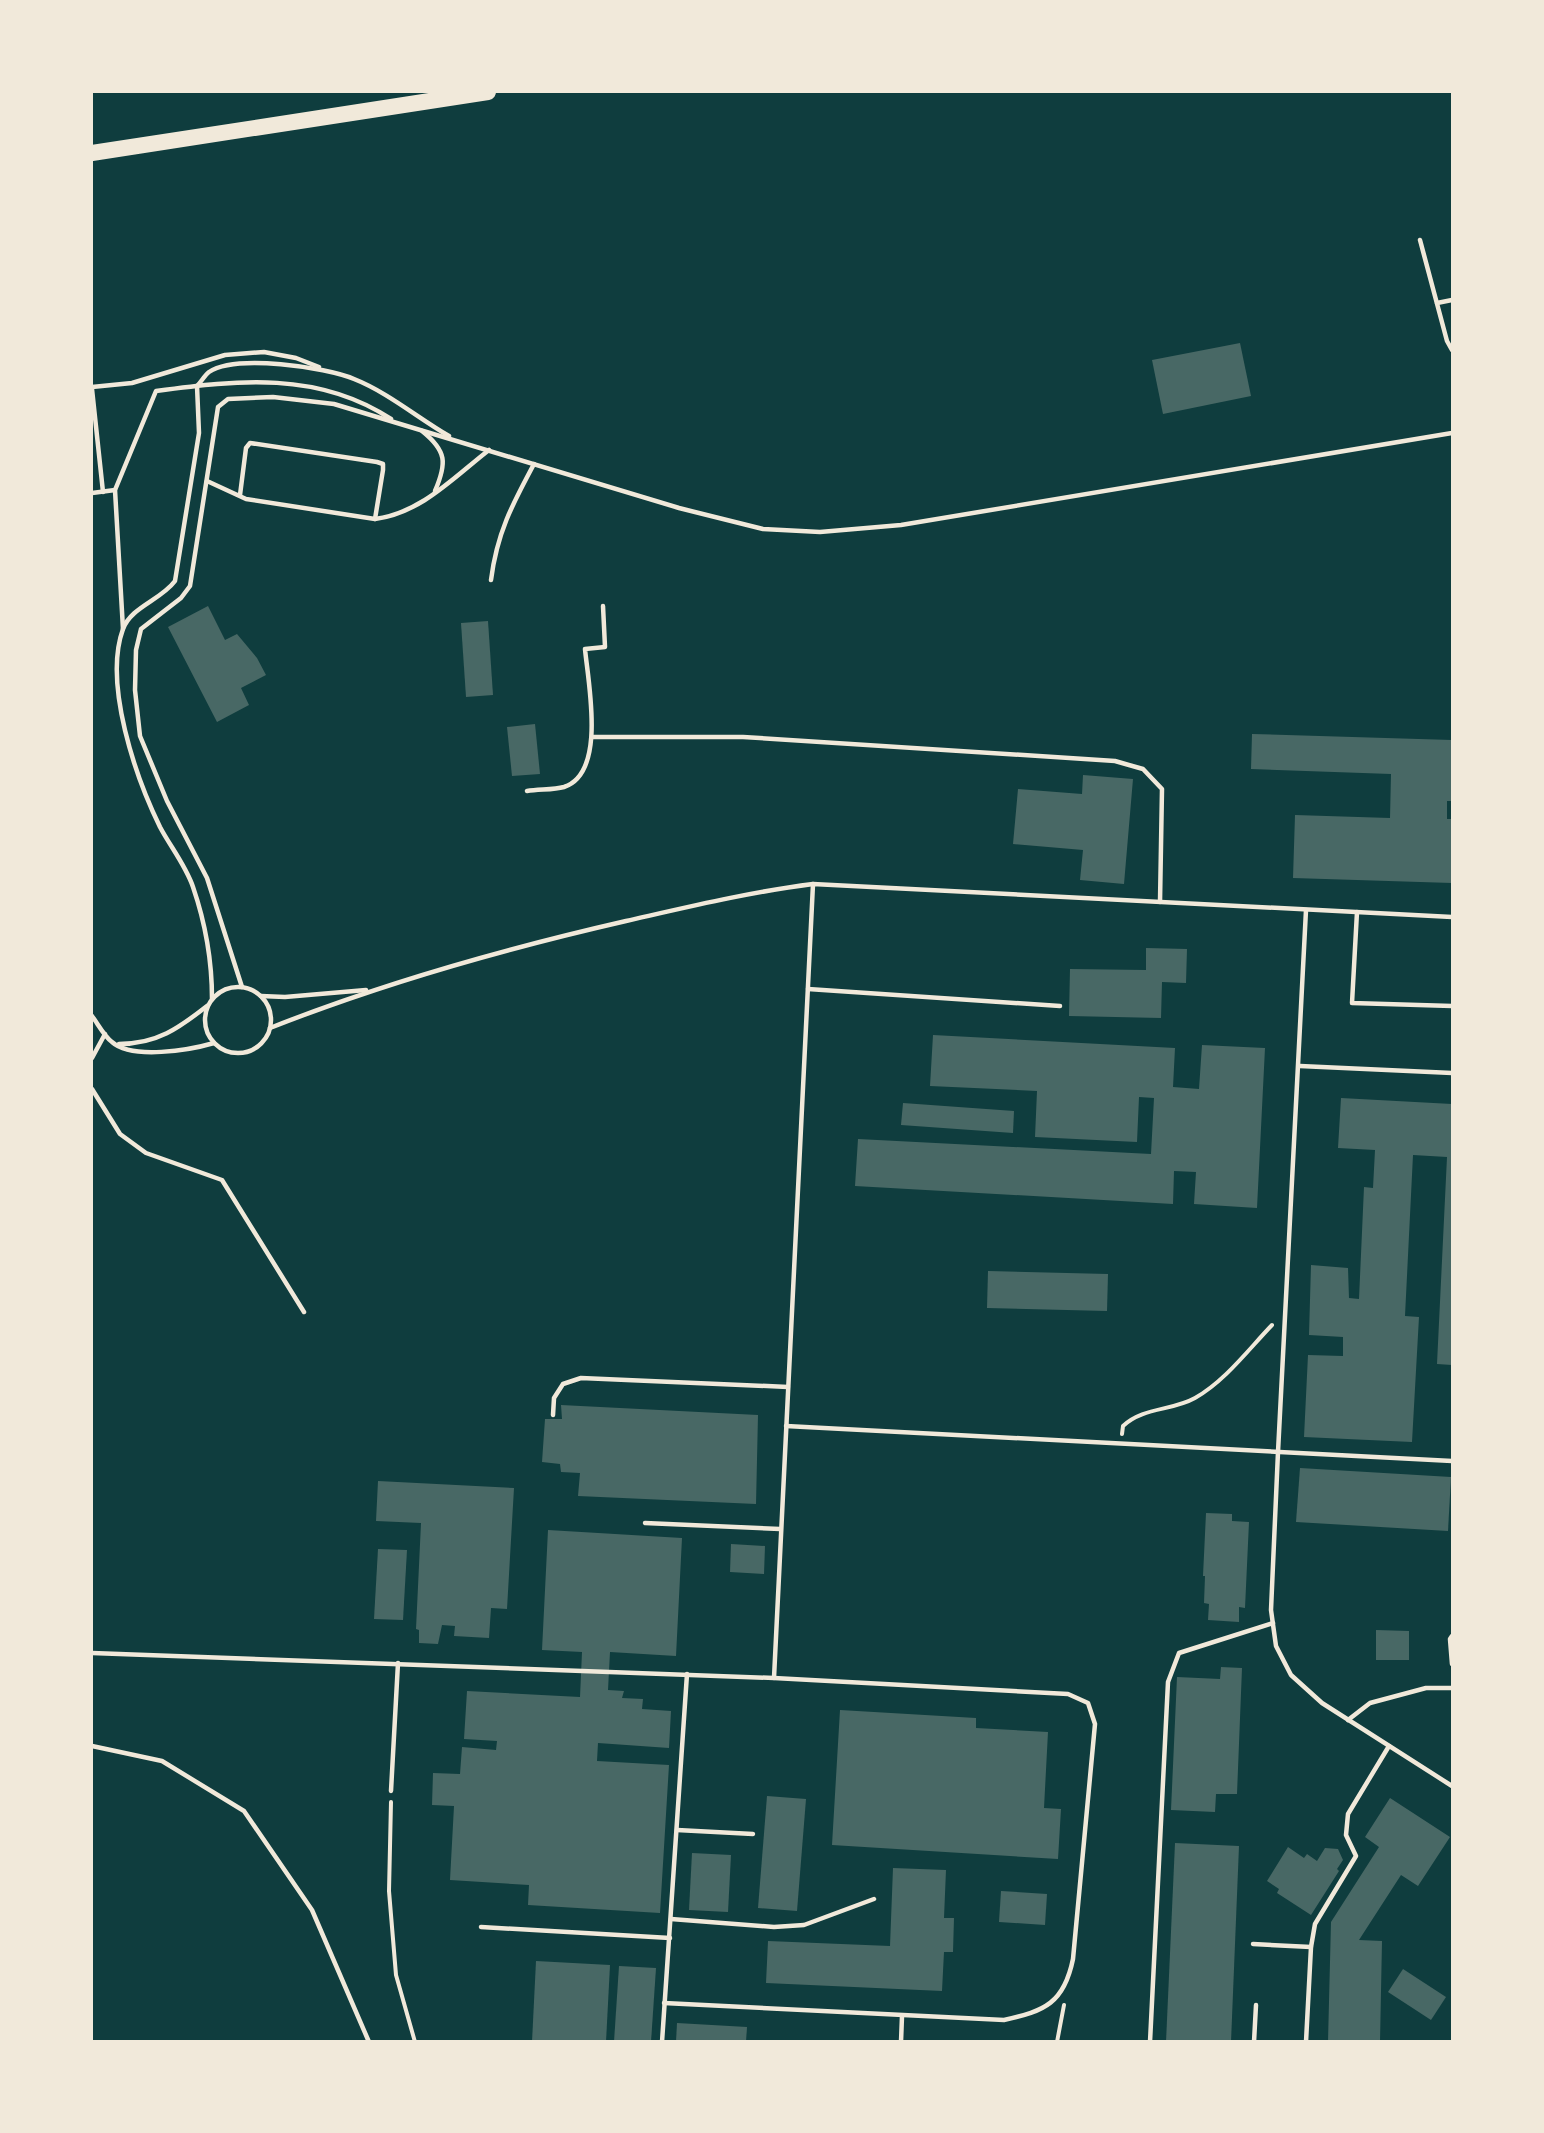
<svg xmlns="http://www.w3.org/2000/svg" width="1544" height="2133" font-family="Raleway,sans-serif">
  <rect width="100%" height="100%" fill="#0f3d3e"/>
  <g fill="#486865">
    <polygon points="1240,343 1251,396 1163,414 1152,360"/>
    <polygon points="208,606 225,640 237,634 257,658 266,675 241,688 249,705 217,722 168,627"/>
    <polygon points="488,621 493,695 466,697 461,623"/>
    <polygon points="535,724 540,774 512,776 507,727"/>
    <polygon points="1252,734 1452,740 1452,801 1447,801 1447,819 1452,819 1452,883 1293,878 1295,815 1390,818 1391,774 1251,769"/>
    <polygon points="1083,775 1133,779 1124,884 1080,880 1083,850 1013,844 1018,789 1082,794"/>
    <polygon points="1146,948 1187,949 1186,983 1162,982 1161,1018 1069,1016 1070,969 1146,970"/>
    <polygon points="933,1035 1175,1048 1173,1087 1199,1089 1202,1045 1265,1048 1257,1208 1194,1204 1196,1172 1174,1171 1173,1204 855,1186 858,1139 1151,1154 1154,1098 1139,1097 1137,1142 1035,1137 1037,1091 930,1086"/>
    <polygon points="1341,1098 1452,1104 1452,1365 1437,1364 1447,1157 1413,1155 1405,1316 1419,1317 1412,1442 1304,1437 1308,1355 1343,1356 1343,1337 1309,1335 1311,1265 1348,1268 1349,1298 1359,1299 1364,1187 1373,1188 1375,1150 1338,1148"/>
    <polygon points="903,1103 1014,1111 1013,1133 901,1125"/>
    <polygon points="988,1271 1108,1274 1107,1311 987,1308"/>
    <polygon points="561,1405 758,1415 756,1504 578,1496 580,1473 561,1472 560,1464 542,1462 545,1419 562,1419"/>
    <polygon points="1300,1468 1451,1477 1448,1531 1296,1522"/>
    <polygon points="378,1481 514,1488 507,1609 491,1608 489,1638 454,1636 455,1626 442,1625 438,1644 419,1643 419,1630 416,1629 421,1523 376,1521"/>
    <polygon points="1206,1513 1232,1514 1232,1521 1249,1522 1245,1608 1239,1607 1239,1622 1208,1620 1209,1604 1204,1603 1205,1576 1203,1576"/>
    <polygon points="548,1530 682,1538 676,1656 610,1652 608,1690 624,1691 622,1698 643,1699 642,1709 671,1711 669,1748 598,1743 597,1761 669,1765 660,1913 528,1905 529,1885 450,1880 454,1806 432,1805 433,1773 460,1774 462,1747 496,1750 497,1741 464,1739 467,1691 580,1697 582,1652 542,1650"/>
    <polygon points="731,1544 765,1546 764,1574 730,1572"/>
    <polygon points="378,1549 407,1550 403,1620 374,1619"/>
    <polygon points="1376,1630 1409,1631 1409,1660 1376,1660"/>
    <polygon points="1221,1667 1242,1668 1237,1794 1216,1794 1215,1812 1171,1810 1177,1677 1220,1679"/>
    <polygon points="840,1710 976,1718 976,1728 1048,1732 1044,1808 1061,1809 1058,1859 832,1845"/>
    <polygon points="767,1796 806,1799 797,1911 758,1908"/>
    <polygon points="1390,1798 1450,1837 1418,1886 1401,1875 1359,1940 1382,1941 1380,2042 1328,2042 1331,1922 1379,1847 1365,1837"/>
    <polygon points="1175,1843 1239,1846 1231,2042 1166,2042"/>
    <polygon points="1288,1847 1304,1858 1307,1854 1317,1861 1325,1848 1338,1849 1343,1860 1337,1869 1339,1871 1311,1915 1277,1893 1279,1889 1267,1881"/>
    <polygon points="692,1853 731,1855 728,1912 689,1910"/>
    <polygon points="893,1868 946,1870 944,1918 954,1918 953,1952 944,1952 942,1991 766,1983 768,1941 890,1946"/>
    <polygon points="1001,1891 1047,1894 1045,1925 999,1922"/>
    <polygon points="536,1961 610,1965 606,2042 532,2042"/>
    <polygon points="619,1966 656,1968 651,2042 614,2042"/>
    <polygon points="1403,1969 1446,1997 1431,2020 1388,1992"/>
    <polygon points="677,2023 747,2027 746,2042 676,2042"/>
  </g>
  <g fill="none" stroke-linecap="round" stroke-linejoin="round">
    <g stroke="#f1e9da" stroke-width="4">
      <path d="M1122 1434 1123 1426C1143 1407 1172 1411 1195 1398 1225 1381 1248 1350 1272 1325"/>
      <polyline points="391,1802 389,1891 396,1975 415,2042"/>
      <polyline points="1057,2042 1064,2005"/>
    </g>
    <g stroke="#f1e9da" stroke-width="4.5">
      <polyline points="1420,240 1447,341 1452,350"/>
      <polyline points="1437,303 1452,300"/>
      <polyline points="92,387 132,383 225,355 264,352 296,358 319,367"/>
      <polyline points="92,389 103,492"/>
      <path d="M422 431C447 451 447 463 435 491"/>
      <path d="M207 481 246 499 375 519C421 513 453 478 489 450"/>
      <polyline points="92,493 115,490"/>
      <polyline points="240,495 246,448 250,443 377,462 383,464 383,470 375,519"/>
      <path d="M491 580C497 533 512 505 534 464"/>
      <path d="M123 629 115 490 156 391C238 380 318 371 391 419"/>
      <polyline points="592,737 743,737 1115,761 1143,769 1162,789 1160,902"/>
      <path d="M527 791C539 789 553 790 564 787 607 773 588 682 585 649L605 647 603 606"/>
      <polyline points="1306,910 1278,1452 1271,1610 1276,1646 1291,1675 1322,1703 1452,1786"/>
      <polyline points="1357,912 1352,1003 1452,1006"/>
      <circle cx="238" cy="1020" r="33"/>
      <polyline points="242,987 207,878 167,801 140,736 135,690 136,650 141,629 181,598 190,586 218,407 228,399 273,397 334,404 679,508 763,529 820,532 901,525 1452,433"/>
      <polyline points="808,989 1060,1006"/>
      <polyline points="261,996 285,997 366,990"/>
      <path d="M212 999C212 962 205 922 193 887 186 866 170 846 160 827 136 778 103 684 123 629 131 607 161 600 175 581L199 433 197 386C201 382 205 375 209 372 236 354 325 367 354 379 387 392 418 418 449 436"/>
      <path d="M92 1016C98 1024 104 1036 112 1042 132 1060 190 1050 214 1043"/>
      <path d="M270 1028C386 982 504 949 626 921 688 907 750 892 813 884L1452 917"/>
      <path d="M119 1044C157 1044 179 1028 207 1006"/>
      <polyline points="92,1058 105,1034"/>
      <polyline points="1300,1066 1452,1073"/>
      <polyline points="92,1089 120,1134 146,1153 222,1180 304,1312"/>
      <polyline points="553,1415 554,1398 563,1384 581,1378 788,1387"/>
      <polyline points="786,1426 1452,1461"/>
      <polyline points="645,1523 780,1529"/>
      <polyline points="1452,1636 1450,1639 1452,1664"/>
      <path d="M92 1653 774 1678 1068 1694 1088 1703 1095 1724 1073 1959C1064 2003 1045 2011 1004 2020L664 2003"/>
      <polyline points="774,1678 813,884"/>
      <polyline points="1348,1720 1370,1703 1426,1688 1452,1688"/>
      <polyline points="92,1746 162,1761 244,1811 312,1910 369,2042"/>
      <polyline points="391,1791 398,1663"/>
      <polyline points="677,1830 753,1834"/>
      <polyline points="671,1919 774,1927 804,1925 874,1899"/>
      <polyline points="481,1927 670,1938"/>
      <polyline points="1253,1944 1311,1947"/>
      <polyline points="662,2042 687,1674"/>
      <polyline points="901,2042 902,2016"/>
      <polyline points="1150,2042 1168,1682 1179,1653 1273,1623"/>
      <polyline points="1254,2042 1256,2005"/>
      <polyline points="1306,2042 1311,1947 1315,1924 1356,1856 1346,1835 1348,1814 1389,1746"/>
    </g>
    <polyline stroke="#f1e9da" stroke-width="16" points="92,153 488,92"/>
  </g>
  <rect width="1544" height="2133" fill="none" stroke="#f1e9da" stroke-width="186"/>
</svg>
